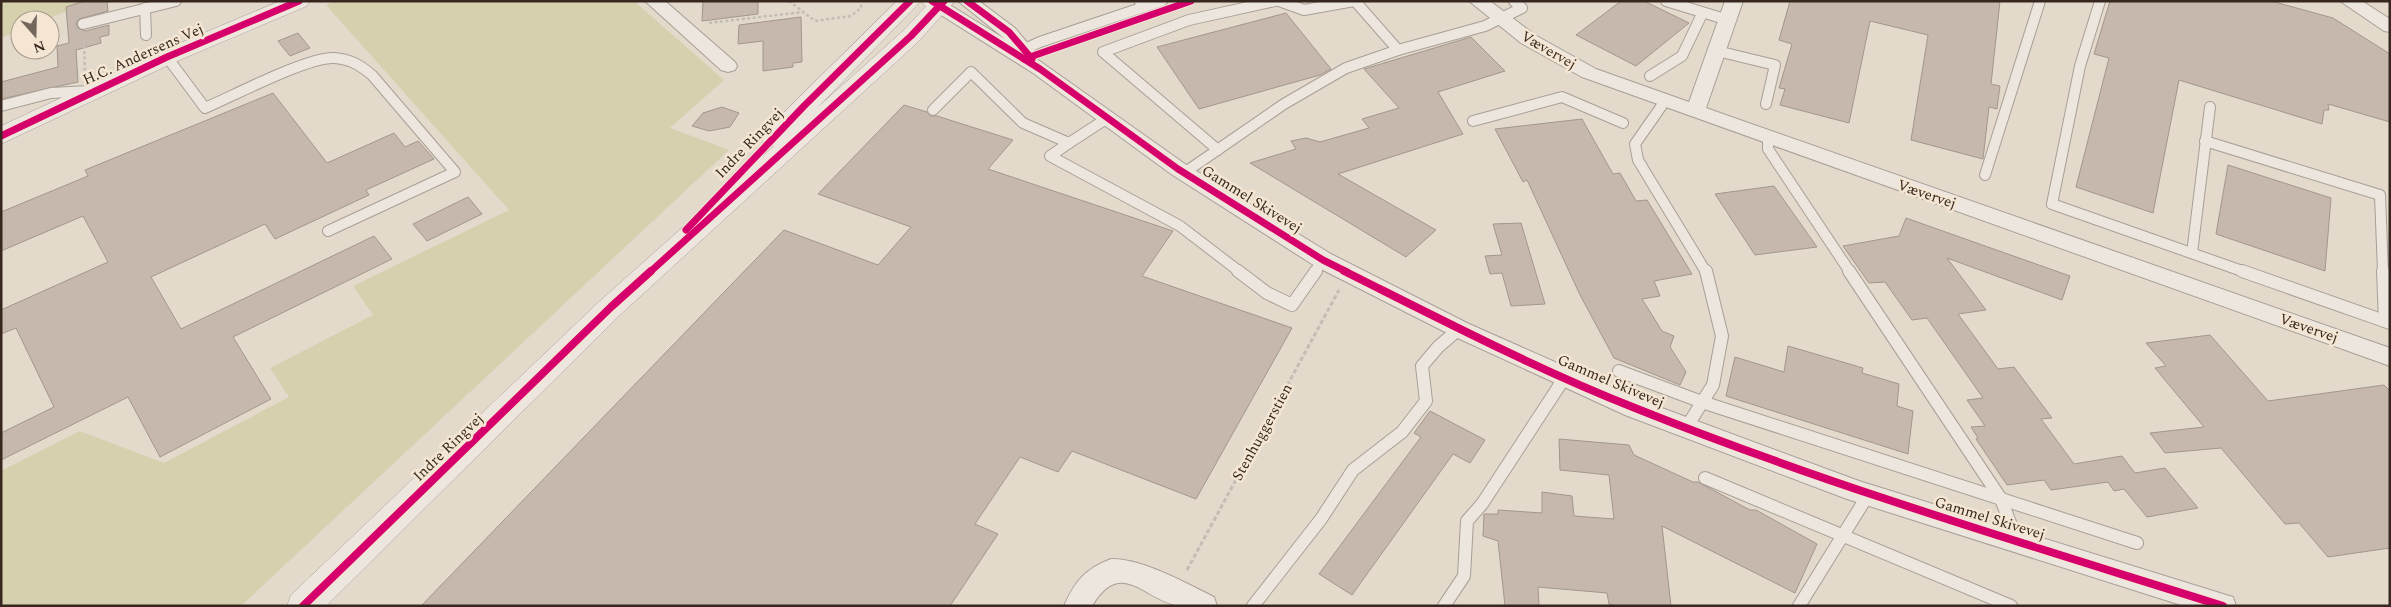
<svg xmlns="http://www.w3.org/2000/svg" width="2391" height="607" font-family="Spectral,serif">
  <rect width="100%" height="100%" fill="#e3dacc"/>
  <g fill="#d5d1af">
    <polygon points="1,1 90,1 45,20 20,20 20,30 1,38"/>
    <polygon points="334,1 634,1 724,80 670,128 729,150 241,606 1,606 1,471 80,431 164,463 289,397 270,368 373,315 353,286 509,210 326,5"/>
  </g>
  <g fill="#c7b8ad" stroke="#a3968c">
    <polygon points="85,1 107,1 108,11 79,19 76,23 78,28 85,31 109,25 109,35 100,37 101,43 76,50 78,82 1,99 1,82 58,67 57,46 69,43 66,7"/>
    <polygon points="703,1 758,1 758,14 702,21"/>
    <polygon points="1621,1 1644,1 1689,23 1636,66 1576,35"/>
    <polygon points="1790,1 2000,1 1991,84 2000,86 1997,109 1989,107 1983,159 1911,140 1928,35 1870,21 1849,123 1780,105 1785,89 1779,88 1792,44 1779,40"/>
    <polygon points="2110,1 2271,1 2333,18 2390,54 2390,122 2328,104 2329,110 2324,110 2322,124 2179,80 2153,213 2076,187 2109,58 2094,54"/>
    <polygon points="1286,13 1331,69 1320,75 1199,109 1157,47"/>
    <polygon points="801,17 802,62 793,63 793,67 763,71 763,41 738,44 739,25"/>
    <polygon points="298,33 310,48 290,56 278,41"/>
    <polygon points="1471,37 1505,71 1438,92 1463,134 1338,174 1436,230 1406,257 1250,163 1296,149 1291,141 1306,138 1320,142 1369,128 1362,119 1399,108 1364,69"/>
    <polygon points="273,93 327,163 394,133 405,147 418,141 434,159 366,190 369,195 275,239 265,224 151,277 181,329 374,236 392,259 233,337 271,399 160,457 128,397 1,460 1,433 54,407 16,328 1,334 1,310 108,262 83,216 1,251 1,212 88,176 85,170"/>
    <polygon points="904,105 927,112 931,116 937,116 1013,140 988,169 1173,231 1142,276 1292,328 1196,499 1072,451 1058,472 1020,457 975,524 998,534 950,606 421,606 784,230 878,265 911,227 818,194"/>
    <polygon points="722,107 739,113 730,127 709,131 692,126 703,113"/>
    <polygon points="1582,119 1613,174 1620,173 1636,201 1647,200 1692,274 1654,281 1660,296 1642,299 1662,331 1674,336 1670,347 1686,372 1680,385 1614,358 1580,295 1527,180 1523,182 1495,129"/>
    <polygon points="2228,165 2331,198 2325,271 2216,234"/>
    <polygon points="1774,186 1817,247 1755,255 1715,194"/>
    <polygon points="468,197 482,214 427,241 413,224"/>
    <polygon points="1906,218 2070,276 2062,300 1947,258 1986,310 1958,314 1998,369 2014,367 2052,418 2041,419 2074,464 2122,456 2135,473 2165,468 2198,508 2147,517 2124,489 2114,491 2108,482 2051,490 2044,480 2007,485 1976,439 1978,438 1971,427 1985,426 1967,400 1983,398 1927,318 1912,320 1885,282 1869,283 1843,246 1899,236"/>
    <polygon points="1521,223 1545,304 1511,306 1502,273 1490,274 1485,256 1502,255 1493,224"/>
    <polygon points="2210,335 2268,401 2384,385 2390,391 2390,548 2328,557 2299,523 2285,524 2221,448 2165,453 2150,433 2204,427 2155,368 2166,366 2146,343"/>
    <polygon points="1788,346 1863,368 1862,373 1899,384 1897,406 1913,411 1908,454 1726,396 1735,357 1784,372"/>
    <polygon points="1430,411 1485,440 1470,463 1453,454 1352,595 1319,574 1421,437 1414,433"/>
    <polygon points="1559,439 1629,445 1634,455 1693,482 1698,482 1750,510 1756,510 1817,544 1795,593 1662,526 1671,606 1618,606 1609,604 1607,593 1538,587 1539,606 1505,606 1498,541 1483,536 1484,514 1498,514 1498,510 1542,513 1542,492 1572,496 1574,516 1614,519 1609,475 1560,470"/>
  </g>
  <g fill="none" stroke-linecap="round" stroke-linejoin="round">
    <g stroke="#a89f96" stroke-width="12">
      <g id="service-far1">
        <polyline points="1279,1 1304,10 1354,1"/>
        <polyline points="1355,1 1398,50 1485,26 1522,8 1514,1"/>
        <polyline points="1666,1 1728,20"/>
        <polyline points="2100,1 2080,66 2052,204 2245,272"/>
        <polyline points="1140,2 1144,7 1162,1"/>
        <polyline points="145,8 146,35"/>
        <polyline points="83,24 176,1"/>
        <polyline points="1717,51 1775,65 1766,104"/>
        <polyline points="1018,52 1040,42 1144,7"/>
        <path d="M167 57 205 108C233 96 307 57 334 58 350 59 360 65 372 75L455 172 328 231"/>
        <polyline points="1650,76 1682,56 1702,14"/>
        <polyline points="1665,101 1635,144 1638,160 1706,272"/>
        <polyline points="1,106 51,93 90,91"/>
        <polyline points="933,110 971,72 1023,123 1069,143 1050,156 1180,226 1240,272"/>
        <polyline points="1473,121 1562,97 1623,123"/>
        <polyline points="1768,138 1768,149 1850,272"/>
        <polyline points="2205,141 2380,195 2383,272"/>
        <polyline points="1069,143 1106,119"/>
        <polyline points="1218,150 1103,52 1189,20 1275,1"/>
        <polyline points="1184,173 1284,104 1346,68 1398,50"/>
        <polyline points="1985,175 2040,1"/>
        <polyline points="2192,253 2210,107"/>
        <polyline points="1315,272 1323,260"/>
      </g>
    </g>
    <g stroke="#a89f96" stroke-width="14">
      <g id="service">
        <polyline points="1238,271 1267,293 1292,305 1316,271"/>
        <polyline points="1849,271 2001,499 2017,541"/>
        <polyline points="2242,271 2390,323"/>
        <polyline points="2383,271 2385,321"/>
        <polyline points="1619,371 1702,402 2137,543"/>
        <polyline points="1686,428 1713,385 1722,336 1706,271"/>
        <polyline points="1705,478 2011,606"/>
        <polyline points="1253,606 1321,519 1353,470 1402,432 1426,401 1422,366 1438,347 1459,329"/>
        <polyline points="1444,606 1464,576 1467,521 1482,504 1565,377"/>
        <polyline points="1799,606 1868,495"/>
      </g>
    </g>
    <g stroke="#a89f96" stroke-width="2">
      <g id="minor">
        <polygon points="645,1 665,1 735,62 737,66 735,70 728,72 721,70"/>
        <polygon points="937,1 945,2 1005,39 958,1 979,1 1015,28 1036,53 1034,57 1185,164 1331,254 1467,323 1643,401 1859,481 2223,594 2233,597 2236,606 2184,606 1847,499 1625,415 1451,335 1315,266 1171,174 1033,73 933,10 930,6"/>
        <polygon points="1469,1 1490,1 1535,35 1596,69 1689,102 1725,1 1743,1 1706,108 2390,348 2390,366 1582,77 1521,43"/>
        <polygon points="2340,1 2362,1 2390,19 2390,32 2384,31"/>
        <path d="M1111 559C1140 558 1182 581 1208 594L1214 597 1217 606C1205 606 1190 607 1178 606 1142 598 1121 558 1092 606H1064C1075 581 1085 569 1111 559Z"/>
      </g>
    </g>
    <g stroke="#a89f96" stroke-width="1">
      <g id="tertiary">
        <polygon points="280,1 310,1 307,6 175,62 1,144 1,126 159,52"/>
        <polygon points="897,1 921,1 817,108 903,31 931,1 946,1 950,6 919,41 621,314 326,606 287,606 291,595 601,300 774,146 764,144 761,138 764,132"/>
      </g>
    </g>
    <g stroke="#988f86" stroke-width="1">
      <path id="secondary" d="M921 1H955C945 15 931 15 921 1Z"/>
    </g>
    <g stroke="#c4bdb5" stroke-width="2.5" stroke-dasharray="3 2.5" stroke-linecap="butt">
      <polyline points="744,1 744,19"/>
      <polyline points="789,1 815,21 851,16 861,8 861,1"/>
      <polyline points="709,23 803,12"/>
      <polyline points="84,40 85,74"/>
    </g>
    <polyline stroke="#c4bdb5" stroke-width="3" stroke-dasharray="4.5 2.5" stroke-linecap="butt" points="1187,570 1339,290"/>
    <use href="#service-far1" stroke="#ece6de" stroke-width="10"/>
    <use href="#service" stroke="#ece6de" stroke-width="12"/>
    <use href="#minor" fill="#ece6de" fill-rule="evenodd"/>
    <use href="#tertiary" fill="#ece6de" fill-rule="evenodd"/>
    <use href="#secondary" fill="#ece6de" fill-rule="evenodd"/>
    <g stroke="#f4e6d3" stroke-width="9">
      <g id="cycleway-far1">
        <polyline points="932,1 1040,69 1178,169 1323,260 1347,272"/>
        <polyline points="967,1 1009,32 1032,59"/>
        <polyline points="1024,59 1191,1"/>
        <polyline points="1,136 167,57 299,1"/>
        <polyline points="686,230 804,106 910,1"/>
        <polyline points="650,272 911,36 944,1"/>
      </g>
    </g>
    <g stroke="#f4e6d3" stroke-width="11">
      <g id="cycleway">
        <path d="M1344 271C1440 319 1536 369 1635 408 1827 485 2026 544 2223 606"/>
        <polyline points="303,606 611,307 651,271"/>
      </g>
    </g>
    <use href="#cycleway-far1" stroke="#d6006c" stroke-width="7"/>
    <use href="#cycleway" stroke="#d6006c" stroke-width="8"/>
  </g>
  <g text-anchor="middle" stroke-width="5" stroke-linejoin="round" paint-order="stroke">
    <g font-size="15" fill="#37271e" stroke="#f4e6d3">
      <text transform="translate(1549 50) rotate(30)" y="5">Vævervej</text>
      <text transform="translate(143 54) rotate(-24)" y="5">H.C. Andersens Vej</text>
      <text transform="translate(749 143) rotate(-46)" y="5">Indre Ringvej</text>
      <text transform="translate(1927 194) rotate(19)" y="5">Vævervej</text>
      <text transform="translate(1252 199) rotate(32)" y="5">Gammel Skivevej</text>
      <text transform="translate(2309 328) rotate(19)" y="5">Vævervej</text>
      <text transform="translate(1611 381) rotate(23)" y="5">Gammel Skivevej</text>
      <text transform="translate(1262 432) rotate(-61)" y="5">Stenhuggerstien</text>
      <text transform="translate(448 447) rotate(-44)" y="5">Indre Ringvej</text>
      <text transform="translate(1990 518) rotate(17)" y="5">Gammel Skivevej</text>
    </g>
  </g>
  <rect width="2391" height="607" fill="none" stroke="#37271e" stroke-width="5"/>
  <g transform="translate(35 35) rotate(160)"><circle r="24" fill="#f4e6d3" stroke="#a89a8b"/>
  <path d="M0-4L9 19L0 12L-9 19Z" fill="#73665b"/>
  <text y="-8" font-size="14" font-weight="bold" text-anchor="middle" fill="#37271e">N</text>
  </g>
</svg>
